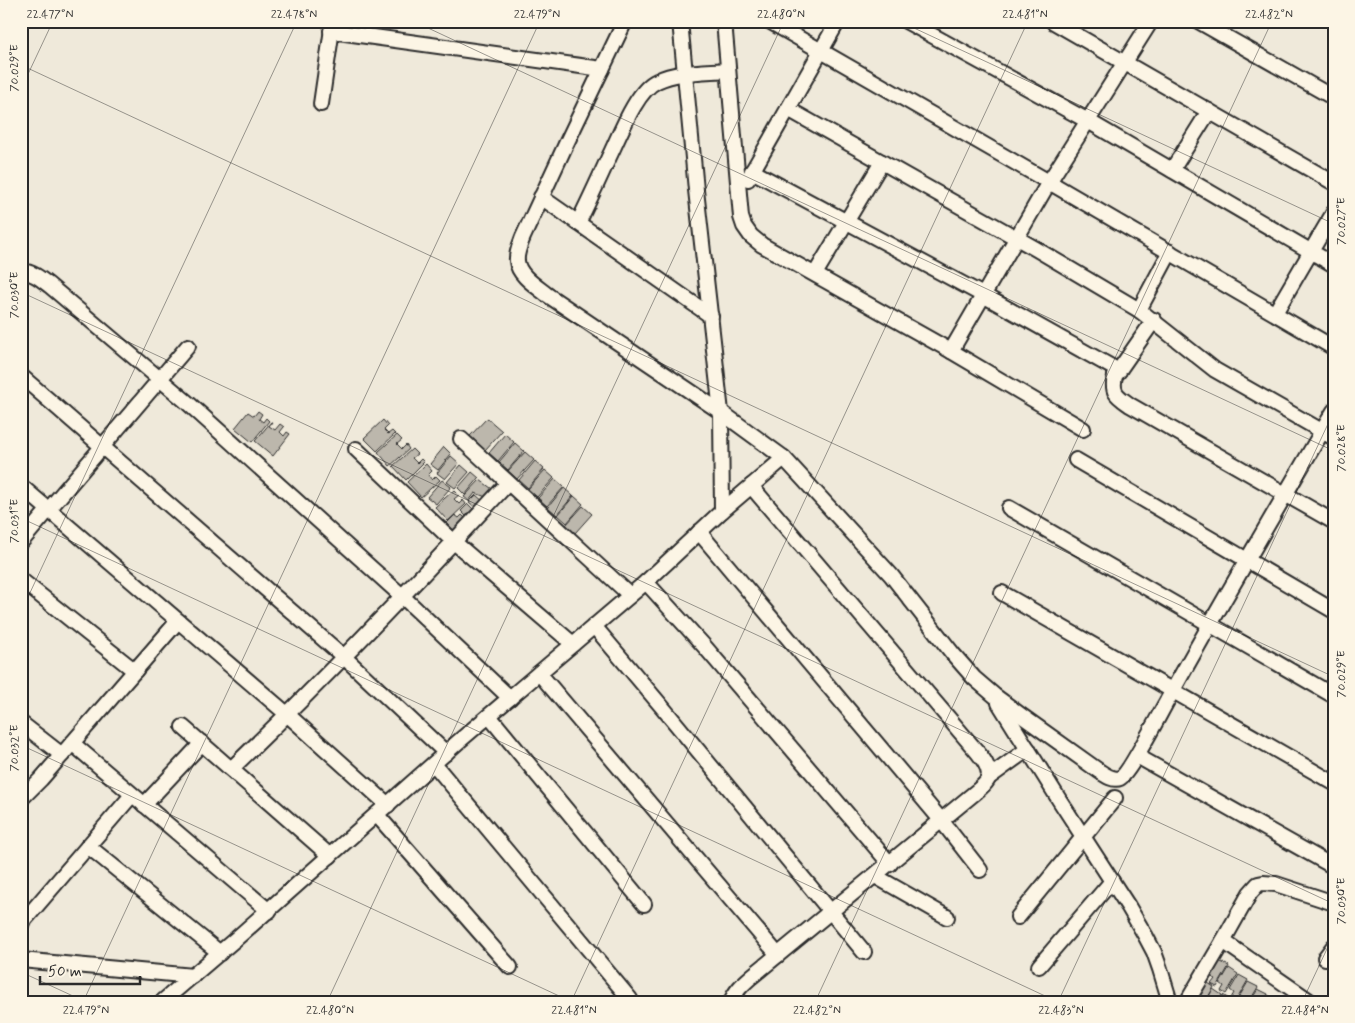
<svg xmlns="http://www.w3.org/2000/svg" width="1355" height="1023" font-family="Mynerve,sans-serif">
  <rect width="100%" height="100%" fill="#efe9da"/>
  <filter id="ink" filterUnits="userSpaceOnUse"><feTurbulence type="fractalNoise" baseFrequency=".02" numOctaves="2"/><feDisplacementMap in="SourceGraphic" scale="10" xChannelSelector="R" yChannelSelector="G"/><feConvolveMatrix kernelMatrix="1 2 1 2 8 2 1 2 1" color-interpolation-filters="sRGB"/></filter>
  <g filter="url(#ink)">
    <g fill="#bcb7ac" stroke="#2b2b2b">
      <polygon points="258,411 262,414 259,419 263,422 266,418 269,421 252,442 235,428 248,412 254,416"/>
      <polygon points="487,418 502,431 485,450 470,436"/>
      <polygon points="383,420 388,426 384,430 388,434 392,431 395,434 377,451 364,438"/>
      <polygon points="271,422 272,422 269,426 275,430 280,424 284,427 280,432 284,436 287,432 290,434 273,456 255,441"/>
      <polygon points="505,434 514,442 498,461 489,453"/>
      <polygon points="397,435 402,440 397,444 402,449 406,445 409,449 390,466 378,452"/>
      <polygon points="515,443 524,451 508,470 499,462"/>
      <polygon points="444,447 451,454 438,470 430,464"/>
      <polygon points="412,449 417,454 412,458 417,463 421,459 424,462 406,480 393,466"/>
      <polygon points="525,452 534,460 517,479 508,471"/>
      <polygon points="451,456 459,463 445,479 437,473"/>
      <polygon points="535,461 544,469 528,488 519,480"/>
      <polygon points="426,464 432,471 428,475 432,480 436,476 440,480 421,497 407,482"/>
      <polygon points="461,465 469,472 455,488 447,482"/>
      <polygon points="545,470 554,478 537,497 528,489"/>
      <polygon points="472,472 479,478 465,495 458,488"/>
      <polygon points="555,479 564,487 547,506 538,498"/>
      <polygon points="442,480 451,487 436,504 427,497"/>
      <polygon points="480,480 495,491 489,498 475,493 469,501 464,497"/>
      <polygon points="564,488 573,496 557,515 548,507"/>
      <polygon points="454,490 459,495 454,499 459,504 463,500 466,504 448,521 435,507"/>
      <polygon points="476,495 484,502 477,509 469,502"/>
      <polygon points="574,496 583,504 567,523 558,515"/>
      <polygon points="468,504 476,512 469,519 461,511"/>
      <polygon points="583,506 592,514 575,533 566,525"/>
      <polygon points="455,515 459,518 462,515 469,522 457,534 447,523"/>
      <polygon points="1219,961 1229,966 1217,987 1211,984 1215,979 1210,976"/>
      <polygon points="1229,968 1238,974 1226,994 1221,991 1224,986 1220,983"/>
      <polygon points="1239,975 1248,980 1236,1001 1231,998 1234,993 1230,990"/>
      <polygon points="1205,981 1214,987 1205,1002 1196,1002 1194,1000"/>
      <polygon points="1248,982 1258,987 1249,1002 1242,1002 1244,1000 1239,997"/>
      <polygon points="1213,989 1222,995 1218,1002 1206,1002"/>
      <polygon points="1258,989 1268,994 1263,1002 1250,1002"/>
      <polygon points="1223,995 1232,1001 1231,1002 1219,1002"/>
      <polygon points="1268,995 1277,1001 1276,1002 1264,1002"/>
    </g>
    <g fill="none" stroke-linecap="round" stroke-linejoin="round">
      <g stroke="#2b2b2b" stroke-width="18">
        <g id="street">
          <path d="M625 21 567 142 523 237C520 245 516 253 517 261 518 275 536 286 546 294L721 412 784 458"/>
          <polyline points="680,21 696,190 721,412 722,511"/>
          <polyline points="724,21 741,217 744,226 751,236 762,245 951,351 1083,429"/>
          <polyline points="769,21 1049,182 951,351"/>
          <polyline points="906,21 1088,121 1334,265"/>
          <polyline points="1052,21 1334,183"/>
          <polyline points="1151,21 1049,182 1334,348"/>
          <polyline points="1198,21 1334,98"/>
          <polyline points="331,31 602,69"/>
          <polyline points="321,104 333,22"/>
          <polyline points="788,109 1036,249 1139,310 1215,370 1334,438"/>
          <polyline points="1172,170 1209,111"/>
          <polyline points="752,171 983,295 1119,371"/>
          <polyline points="748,179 838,21"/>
          <polyline points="541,197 711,316"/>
          <path d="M578 223C589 201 599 179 609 157 619 137 636 90 657 81 677 71 706 72 728 70"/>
          <path d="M21 271C33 272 41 279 50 286L188 403 402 596 510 698"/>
          <polyline points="815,274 882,162"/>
          <polyline points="1139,310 1170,252"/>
          <polyline points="1275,313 1334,212"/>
          <path d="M1154 320 1115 376C1111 393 1117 396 1130 405L1334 522"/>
          <polyline points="21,376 344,657 446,753"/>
          <polyline points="461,439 630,595"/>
          <polyline points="356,449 454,542 573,644"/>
          <polyline points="1076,460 1334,611"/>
          <polyline points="21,486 288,715 388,805"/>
          <polyline points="1009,508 1334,696"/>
          <polyline points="699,532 941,820 980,870"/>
          <polyline points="21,542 188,346"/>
          <polyline points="21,580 135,671"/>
          <polyline points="646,582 705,647 890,864"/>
          <polyline points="1002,593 1334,783"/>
          <polyline points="594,626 663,708 864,952"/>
          <polyline points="539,673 778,955"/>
          <polyline points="999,703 1060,801 1128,906 1145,935 1154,952 1160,969 1170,1002"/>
          <polyline points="489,716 644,904"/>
          <polyline points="21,723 62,755"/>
          <polyline points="183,727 330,856"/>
          <polyline points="72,743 269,911"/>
          <polyline points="1137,756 1334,867"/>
          <polyline points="434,764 630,999"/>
          <path d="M231 769C327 677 418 581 508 483"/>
          <polyline points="988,778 1028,749"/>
          <polyline points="21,799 41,779 178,621"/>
          <polyline points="144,805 202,743"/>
          <polyline points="377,815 510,967"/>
          <polyline points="88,846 220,953"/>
          <polyline points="875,876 947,917"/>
          <polyline points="1018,917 1115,798"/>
          <polyline points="21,924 132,795"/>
          <polyline points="1223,941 1311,1002"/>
          <polyline points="1325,958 1334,946"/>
          <polyline points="21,960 193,976"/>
          <polyline points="1039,966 1112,881"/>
          <path d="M162 1002 238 937 458 742 646 582 722 511 784 458 891 575 953 654 974 678 995 696 1022 716 1099 771C1105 775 1113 781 1120 778 1129 774 1160 713 1167 701 1221 603 1278 507 1334 411"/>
          <path d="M731 1002C735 991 743 984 751 977L977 791C981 787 986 784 988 779 993 766 975 750 968 741L751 486"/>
          <polyline points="1187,1002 1223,941 1250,893 1258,884 1263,883 1276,884 1334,903"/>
        </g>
      </g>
      <use href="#street" stroke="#fcf5e5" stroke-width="14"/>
    </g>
  </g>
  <path fill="none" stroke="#2b2b2b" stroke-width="1" stroke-opacity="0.45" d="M413 21 1334 451M899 21 1334 224M21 65 1334 677M21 89 53 21M21 292 1334 904M21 518 1058 1002M21 612 297 21M21 745 572 1002M21 972 86 1002M83 1002 540 21M327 1002 784 21M571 1002 1028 21M815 1002 1272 21M1058 1002 1334 411M1302 1002 1334 934"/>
  <rect width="1355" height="1023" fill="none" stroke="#fcf5e5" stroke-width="55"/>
  <path d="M40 976v8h100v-8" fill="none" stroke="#2b2b2b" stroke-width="2.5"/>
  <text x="48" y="976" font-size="15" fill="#2b2b2b" stroke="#fcf5e5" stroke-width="4" paint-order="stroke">50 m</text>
  <rect x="28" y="28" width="1300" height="968" fill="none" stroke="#2b2b2b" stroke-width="2"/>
  <g font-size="12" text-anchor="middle" fill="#2b2b2b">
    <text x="50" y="18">22.477°N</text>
    <text x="294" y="18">22.478°N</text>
    <text x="537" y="18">22.479°N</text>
    <text x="781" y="18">22.480°N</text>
    <text x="1025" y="18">22.481°N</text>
    <text x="1269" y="18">22.482°N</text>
    <text transform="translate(14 68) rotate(-90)" y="4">70.029°E</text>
    <text transform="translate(1341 221) rotate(-90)" y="4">70.027°E</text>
    <text transform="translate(14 295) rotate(-90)" y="4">70.030°E</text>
    <text transform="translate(1341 448) rotate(-90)" y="4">70.028°E</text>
    <text transform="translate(14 521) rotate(-90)" y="4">70.031°E</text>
    <text transform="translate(1341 674) rotate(-90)" y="4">70.029°E</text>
    <text transform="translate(14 748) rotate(-90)" y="4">70.032°E</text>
    <text transform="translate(1341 901) rotate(-90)" y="4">70.030°E</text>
    <text x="86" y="1014">22.479°N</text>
    <text x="330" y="1014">22.480°N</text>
    <text x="574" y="1014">22.481°N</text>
    <text x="817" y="1014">22.482°N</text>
    <text x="1061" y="1014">22.483°N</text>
    <text x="1305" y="1014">22.484°N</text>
  </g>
</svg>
